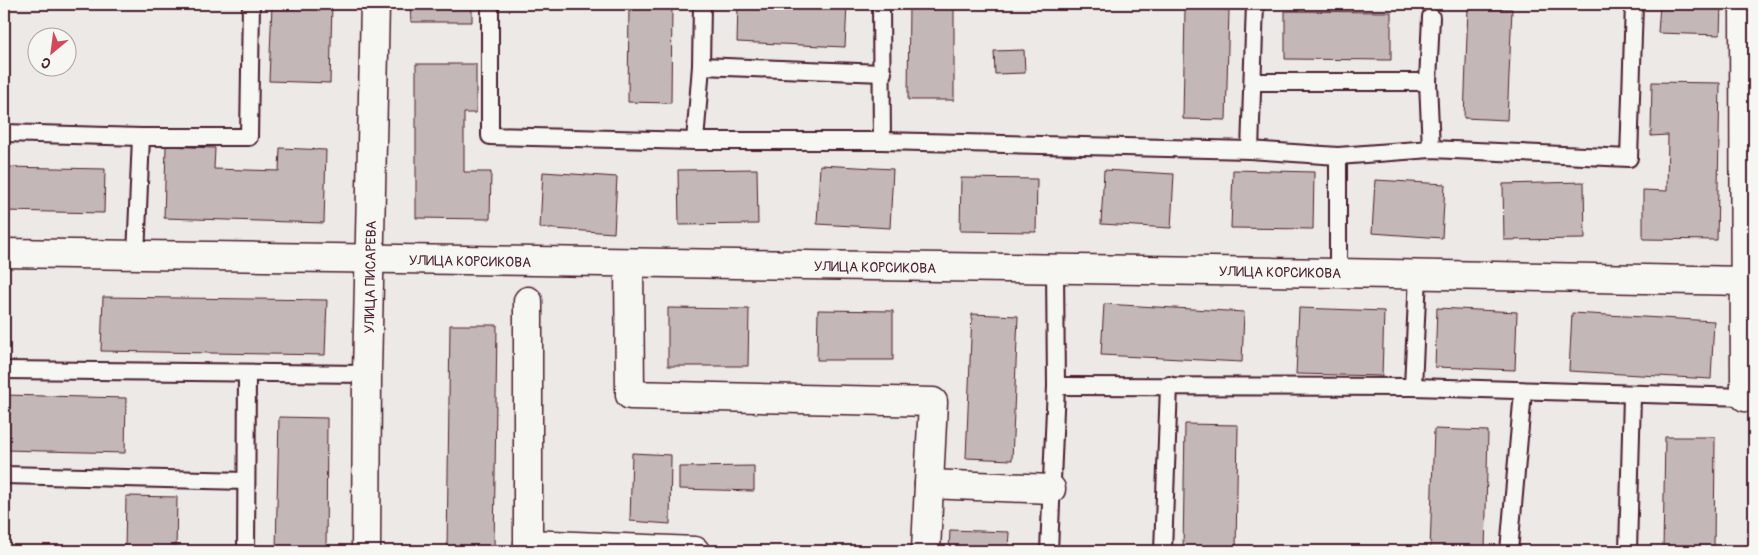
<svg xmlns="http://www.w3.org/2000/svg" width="1758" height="555" font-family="Pangolin,sans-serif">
  <rect width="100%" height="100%" fill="#ece9e6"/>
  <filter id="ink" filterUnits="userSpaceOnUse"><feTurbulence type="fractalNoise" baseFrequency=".02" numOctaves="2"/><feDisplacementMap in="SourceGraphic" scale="10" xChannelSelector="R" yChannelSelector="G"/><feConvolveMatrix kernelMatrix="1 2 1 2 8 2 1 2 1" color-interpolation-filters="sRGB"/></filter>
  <g filter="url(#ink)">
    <g fill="#c4b7b7" stroke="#4a1f2b">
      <polygon points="272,4 332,4 330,83 269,81"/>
      <polygon points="410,4 472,4 472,22 411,22"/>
      <polygon points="629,4 672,4 671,103 628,102"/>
      <polygon points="738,4 847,4 845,47 737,42"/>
      <polygon points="909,4 954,4 954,100 908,100"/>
      <polygon points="1660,4 1721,4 1720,35 1658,33"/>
      <polygon points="1185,8 1229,10 1226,120 1183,119"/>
      <polygon points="1468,8 1512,9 1507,120 1464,118"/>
      <polygon points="1285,11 1391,12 1391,60 1285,59"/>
      <polygon points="1024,50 1025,73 995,74 994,51"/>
      <polygon points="416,64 476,64 476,113 464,113 464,172 491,172 490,219 416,218"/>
      <polygon points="1652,82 1720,83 1717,240 1643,239 1643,190 1667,191 1668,135 1651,136"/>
      <polygon points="166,146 215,148 214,169 279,171 280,148 326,150 324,223 164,218"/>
      <polygon points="820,165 893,169 890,228 817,224"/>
      <polygon points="4,167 105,169 104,213 4,211"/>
      <polygon points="757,169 758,224 679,225 678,170"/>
      <polygon points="1104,170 1174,174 1171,228 1101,224"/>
      <polygon points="1233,170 1314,172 1313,229 1231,228"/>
      <polygon points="543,172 617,177 614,233 540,228"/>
      <polygon points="961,178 1037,179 1036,232 960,231"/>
      <polygon points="1375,180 1445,184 1442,238 1372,233"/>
      <polygon points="1584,182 1585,239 1504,240 1503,184"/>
      <polygon points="103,297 327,300 325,355 101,351"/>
      <polygon points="1104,304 1244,312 1242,362 1101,355"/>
      <polygon points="668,308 749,309 748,366 668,366"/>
      <polygon points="1299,308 1384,311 1382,376 1296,374"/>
      <polygon points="1437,308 1517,312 1515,370 1435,367"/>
      <polygon points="818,310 893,311 893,360 817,360"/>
      <polygon points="1572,313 1714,321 1711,379 1569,371"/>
      <polygon points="972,314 1018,316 1012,460 966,458"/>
      <polygon points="450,325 497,325 494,551 447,551"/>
      <polygon points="4,395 126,398 125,453 4,450"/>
      <polygon points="279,417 327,418 326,551 276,551"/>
      <polygon points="1185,424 1238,425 1236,551 1183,551"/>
      <polygon points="1434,429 1488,431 1485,551 1430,551"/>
      <polygon points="1665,437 1715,437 1714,551 1663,551"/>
      <polygon points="632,453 671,455 670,524 630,521"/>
      <polygon points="754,466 754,491 679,489 679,467"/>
      <polygon points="126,496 177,497 176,551 125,551"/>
      <polygon points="950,530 1009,532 1008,551 949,551"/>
    </g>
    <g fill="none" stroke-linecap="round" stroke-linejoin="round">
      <g stroke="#4a1f2b" stroke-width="20">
        <g id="lane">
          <polyline points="490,4 490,136 695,141 882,141 1250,150 1338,156 1431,149 1629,158 1634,4"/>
          <polyline points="881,4 882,141"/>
          <polyline points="701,66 883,73"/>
          <polyline points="1253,82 1428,82 1431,17"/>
          <polyline points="1428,82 1431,149"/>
          <polyline points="4,133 141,137 249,137 251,4"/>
          <polyline points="695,141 701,66 702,5"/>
          <polyline points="1250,150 1255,4"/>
          <polyline points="1338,156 1338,273"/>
          <polyline points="136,256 141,137"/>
          <polyline points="4,370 367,374"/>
          <polyline points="1056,386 1413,387 1745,397"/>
          <polyline points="1413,387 1418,275"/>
          <polyline points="4,475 246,481"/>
          <polyline points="246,551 247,373"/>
          <polyline points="1049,551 1056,386 1055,269"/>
          <polyline points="1163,551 1169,385"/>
          <polyline points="1509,551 1523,392"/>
          <polyline points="1628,551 1632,395"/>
        </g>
      </g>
      <g stroke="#4a1f2b" stroke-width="31">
        <g id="street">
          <polyline points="1744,4 1745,397 1754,398"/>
          <polyline points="4,253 1338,273 1745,281"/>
          <polyline points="629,263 630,395 933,402 929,484"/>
          <polyline points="528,301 528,544"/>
          <polyline points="366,551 367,374 375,4"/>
          <polyline points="528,551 528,544 695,551"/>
          <polyline points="926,551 929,484 1051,489"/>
        </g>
      </g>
      <use href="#lane" stroke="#f6f6f2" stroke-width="16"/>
      <use href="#street" stroke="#f6f6f2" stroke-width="28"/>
    </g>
  </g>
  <g text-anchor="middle" stroke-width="4" stroke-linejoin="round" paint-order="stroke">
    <g font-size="14" fill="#4a1f2b" stroke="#f6f6f2">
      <text transform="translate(470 261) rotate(1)" y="5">УЛИЦА КОРСИКОВА</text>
      <text transform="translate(875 267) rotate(1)" y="5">УЛИЦА КОРСИКОВА</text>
      <text transform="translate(1280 272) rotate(1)" y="5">УЛИЦА КОРСИКОВА</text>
      <text transform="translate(370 277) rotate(-89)" y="5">УЛИЦА ПИСАРЕВА</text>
    </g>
  </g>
  <rect width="1758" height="555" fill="none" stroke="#f6f6f2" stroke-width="20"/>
  <rect x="10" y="10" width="1738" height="535" fill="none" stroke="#4a1f2b" stroke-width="2" filter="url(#ink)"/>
  <g transform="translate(52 52) rotate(209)"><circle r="24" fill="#f6f6f2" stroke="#b1a0a2"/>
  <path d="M0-4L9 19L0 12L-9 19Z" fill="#d1495b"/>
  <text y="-8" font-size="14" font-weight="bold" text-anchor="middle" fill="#4a1f2b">С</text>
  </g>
</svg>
